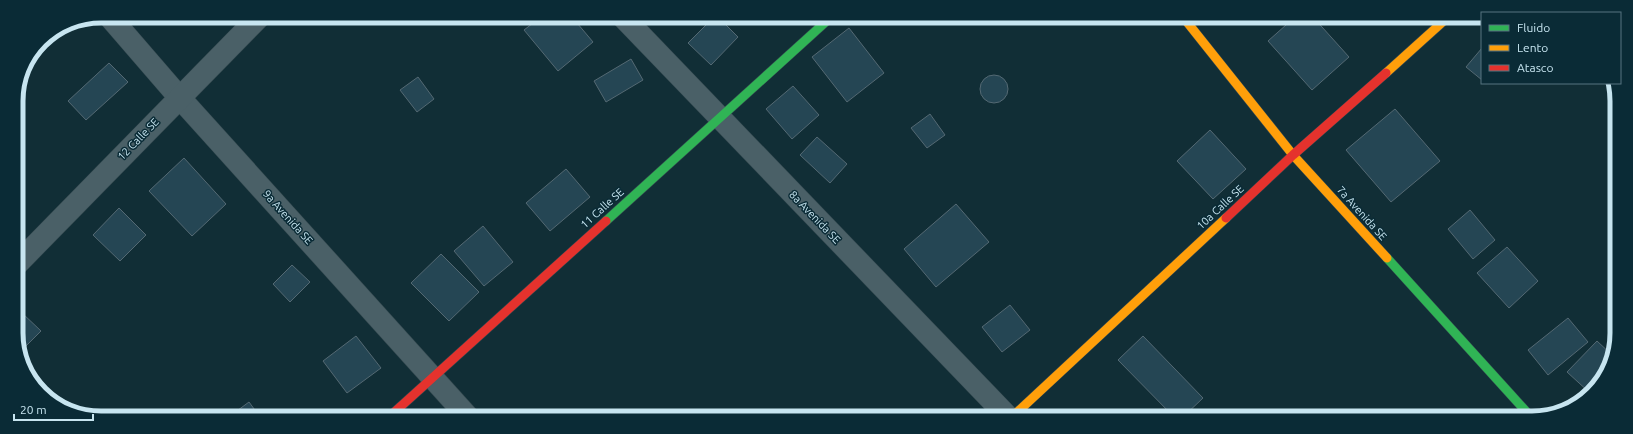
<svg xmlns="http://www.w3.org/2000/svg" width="1633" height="434" font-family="Ubuntu,sans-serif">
  <rect width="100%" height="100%" fill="#112e36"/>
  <g fill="#254654" stroke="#546973">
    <polygon points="541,17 572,17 593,42 558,71 524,30"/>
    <polygon points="714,17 718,17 738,37 711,65 688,43"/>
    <polygon points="1295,17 1313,17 1349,57 1312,90 1268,41"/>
    <polygon points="849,28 884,73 847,102 812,57"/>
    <polygon points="1482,48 1482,80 1466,67"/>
    <polygon points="631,59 643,80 606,102 594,81"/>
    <polygon points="109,63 128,82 86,120 68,101"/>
    <circle cx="994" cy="89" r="14"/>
    <polygon points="418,77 434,99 417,112 400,90"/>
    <polygon points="793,86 819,115 792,139 766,109"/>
    <polygon points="1395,109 1440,161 1391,202 1346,150"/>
    <polygon points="930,114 945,135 927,148 911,128"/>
    <polygon points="1210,130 1246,169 1213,199 1177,161"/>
    <polygon points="817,137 847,164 830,183 800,155"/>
    <polygon points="184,158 226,204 192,236 149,191"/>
    <polygon points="566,169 590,197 550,231 526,203"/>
    <polygon points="956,204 989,242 936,287 904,249"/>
    <polygon points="119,208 146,235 120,261 93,235"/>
    <polygon points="1470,210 1495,240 1473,259 1448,229"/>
    <polygon points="483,226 513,262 484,286 454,251"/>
    <polygon points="1507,247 1538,281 1509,308 1477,273"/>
    <polygon points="441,254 479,292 449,321 411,283"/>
    <polygon points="292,265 310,282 290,302 273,284"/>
    <polygon points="1010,305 1030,330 1002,352 982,327"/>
    <polygon points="21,312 41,331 19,353 18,350 17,315"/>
    <polygon points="1568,318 1588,342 1548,375 1528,350"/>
    <polygon points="356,336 381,368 347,393 323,361"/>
    <polygon points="1143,336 1203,398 1183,417 1174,417 1118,360"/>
    <polygon points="1597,341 1612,355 1590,393 1567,372"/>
    <polygon points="249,402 260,417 230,416"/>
  </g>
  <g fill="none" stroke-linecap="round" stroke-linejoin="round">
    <g stroke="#33484f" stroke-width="23">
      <g id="street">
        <polyline points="109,16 179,97 468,417"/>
        <polyline points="623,17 1008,417"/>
        <polyline points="17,264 260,16"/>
      </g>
    </g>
    <g stroke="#33484f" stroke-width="10">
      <g id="fast">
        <polyline points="606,221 831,17"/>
        <polyline points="1387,258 1532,418"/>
      </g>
    </g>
    <g stroke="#33484f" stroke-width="10">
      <g id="slow">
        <polyline points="1183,17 1293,155 1387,258"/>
        <polyline points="1386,73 1447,18"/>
        <polyline points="1012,417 1226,218"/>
      </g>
    </g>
    <g stroke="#33484f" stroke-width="10">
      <g id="jam">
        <polyline points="1226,218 1293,155 1386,73"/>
        <polyline points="389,417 606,221"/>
      </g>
    </g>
    <use href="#street" stroke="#4a6067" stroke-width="22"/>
    <use href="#fast" stroke="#30b455" stroke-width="9"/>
    <use href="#slow" stroke="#ff9f0a" stroke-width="9"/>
    <use href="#jam" stroke="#e5322d" stroke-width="9"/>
  </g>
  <g text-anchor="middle" stroke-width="3" stroke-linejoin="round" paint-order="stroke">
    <g font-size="11" fill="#c7e5f0" stroke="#0a2b36">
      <text transform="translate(138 139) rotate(-46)" y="4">12 Calle SE</text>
      <text transform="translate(1220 207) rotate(-43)" y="4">10a Calle SE</text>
      <text transform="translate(602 208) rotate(-42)" y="4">11 Calle SE</text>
      <text transform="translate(1362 213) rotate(48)" y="4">7a Avenida SE</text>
      <text transform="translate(288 217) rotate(48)" y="4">9a Avenida SE</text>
      <text transform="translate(815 217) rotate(46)" y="4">8a Avenida SE</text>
    </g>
  </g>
  <path d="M0 0H1633V434H0ZM101 23H1532A78 78 0 0 1 1610 101V333A78 78 0 0 1 1532 411H101A78 78 0 0 1 23 333V101A78 78 0 0 1 101 23Z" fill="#0a2b36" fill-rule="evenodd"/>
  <path fill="none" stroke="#c7e5f0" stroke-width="5" d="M101 23H1532A78 78 0 0 1 1610 101V333A78 78 0 0 1 1532 411H101A78 78 0 0 1 23 333V101A78 78 0 0 1 101 23Z"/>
  <rect x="1481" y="12" width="140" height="72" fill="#0a2b36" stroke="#567580"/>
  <rect x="1489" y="25" width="20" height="6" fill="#30b455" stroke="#567580"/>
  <text x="1517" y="32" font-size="12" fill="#c7e5f0">Fluido</text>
  <rect x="1489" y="45" width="20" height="6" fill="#ff9f0a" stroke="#567580"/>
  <text x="1517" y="52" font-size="12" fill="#c7e5f0">Lento</text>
  <rect x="1489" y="65" width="20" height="6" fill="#e5322d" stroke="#567580"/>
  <text x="1517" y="72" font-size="12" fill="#c7e5f0">Atasco</text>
  <path d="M14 414v6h79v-6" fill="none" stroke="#c7e5f0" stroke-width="2"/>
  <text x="20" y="414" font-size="12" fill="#c7e5f0" stroke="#0a2b36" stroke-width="3" paint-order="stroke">20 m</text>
</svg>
